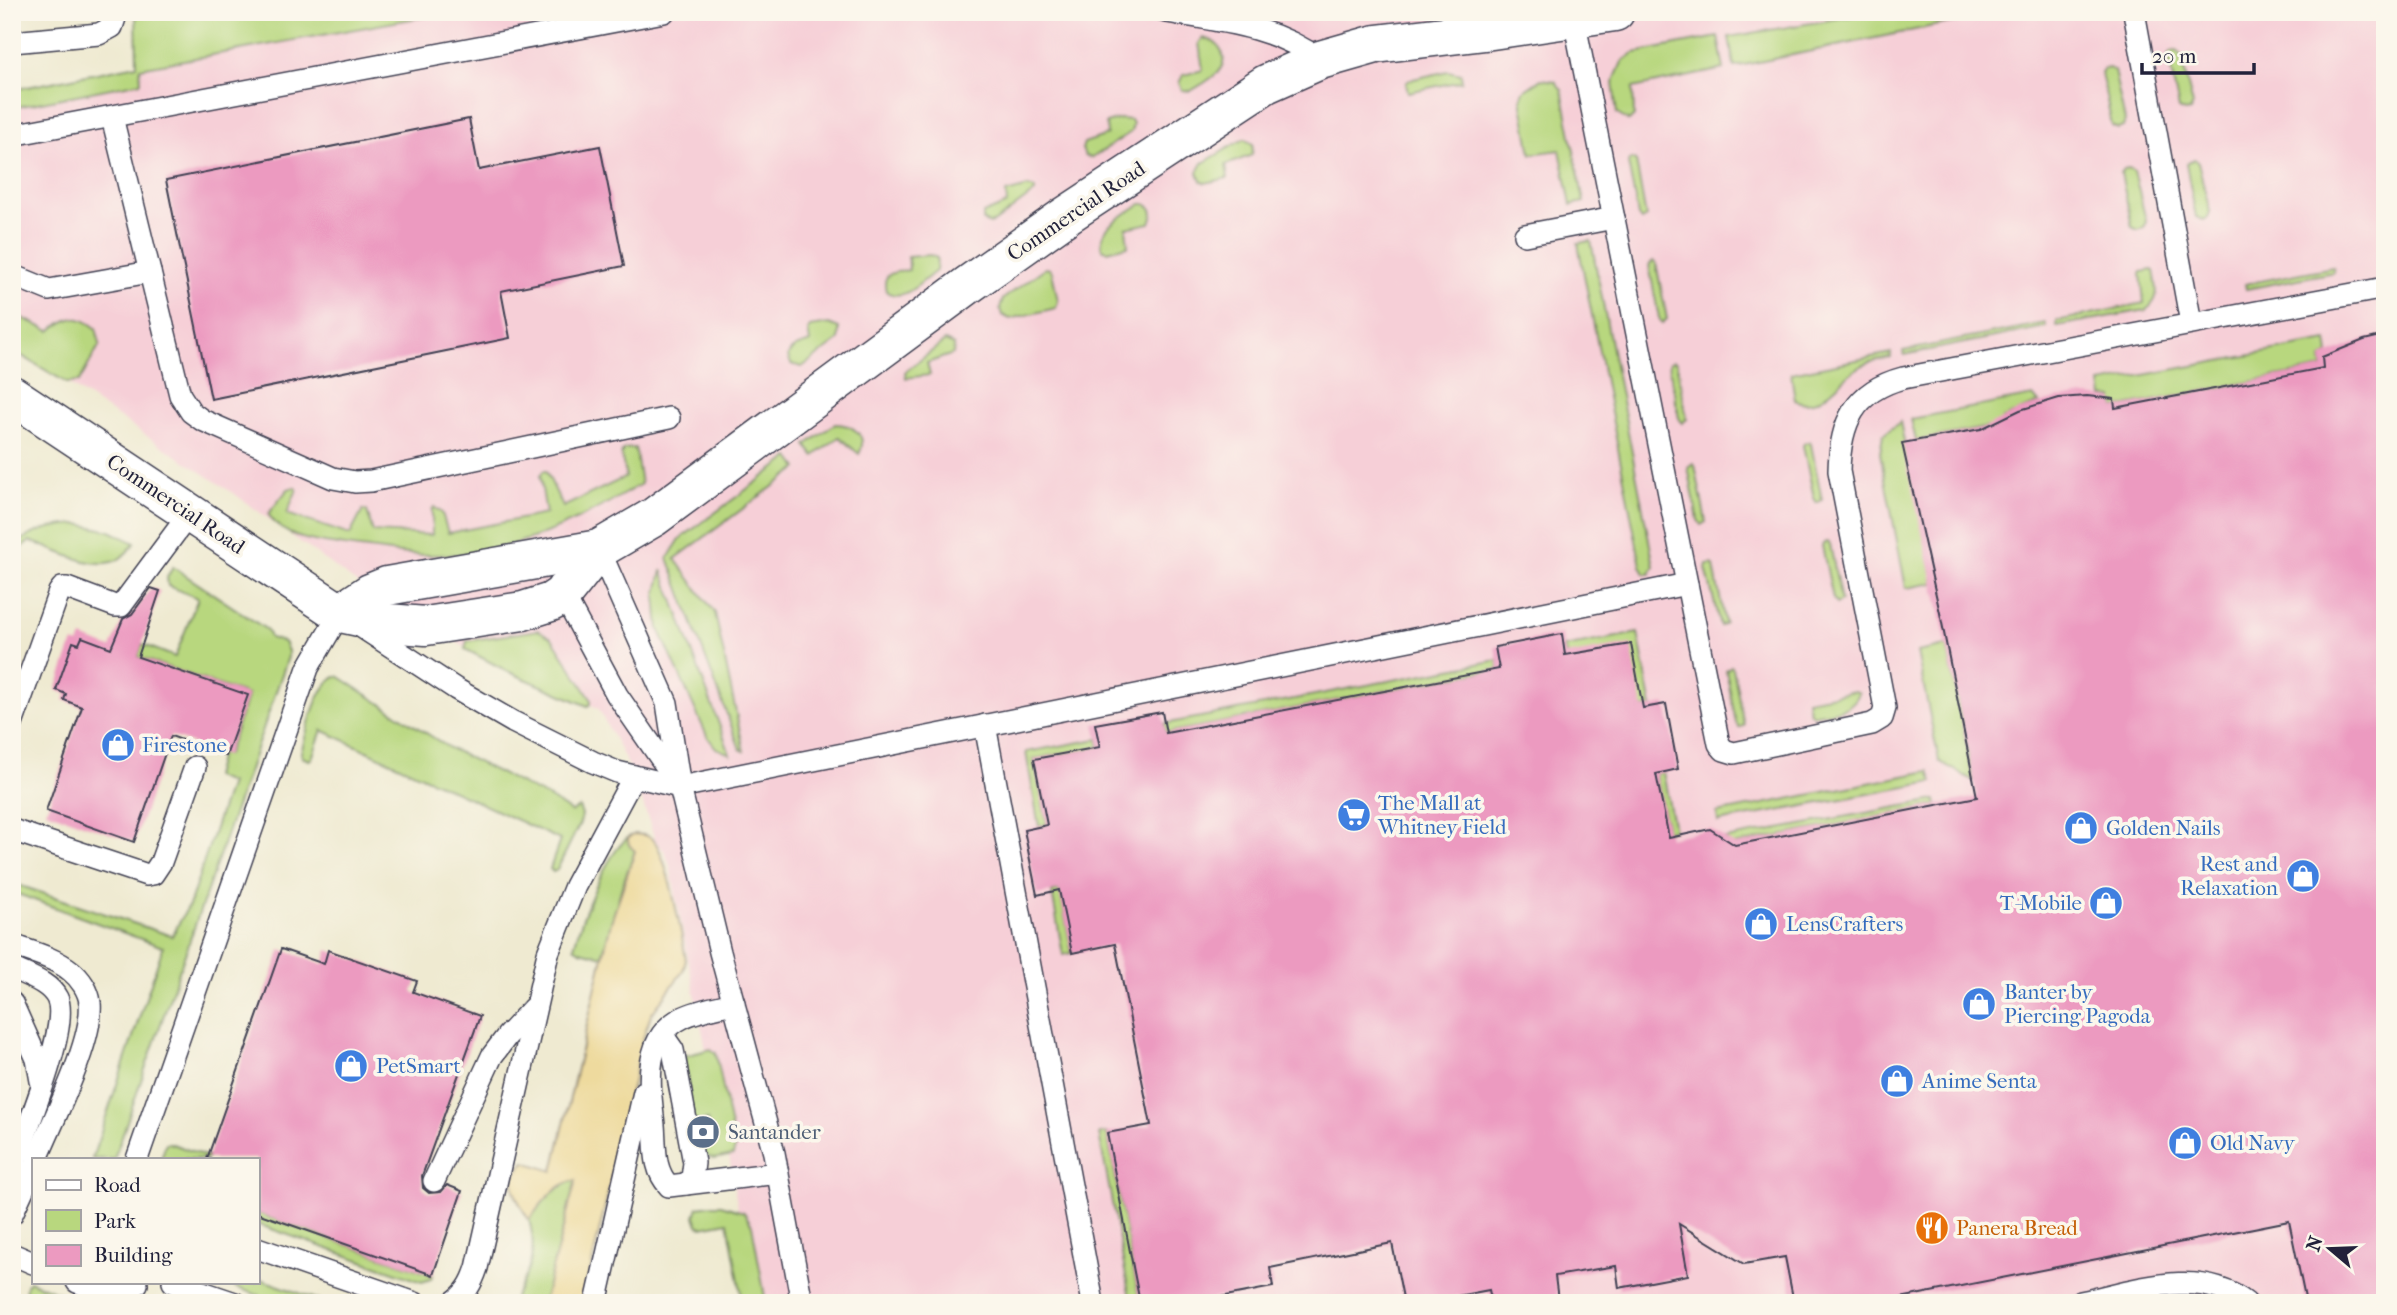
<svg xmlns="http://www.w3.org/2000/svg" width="2397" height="1315" font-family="'IM FELL French Canon',serif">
  <rect width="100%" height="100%" fill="#fbf7ec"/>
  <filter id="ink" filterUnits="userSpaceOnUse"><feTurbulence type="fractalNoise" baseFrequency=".0143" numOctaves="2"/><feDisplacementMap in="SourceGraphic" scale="14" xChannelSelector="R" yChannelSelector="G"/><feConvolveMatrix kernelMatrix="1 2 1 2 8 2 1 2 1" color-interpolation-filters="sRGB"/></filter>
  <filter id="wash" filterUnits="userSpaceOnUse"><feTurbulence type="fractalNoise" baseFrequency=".00686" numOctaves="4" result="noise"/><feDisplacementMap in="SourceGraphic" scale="28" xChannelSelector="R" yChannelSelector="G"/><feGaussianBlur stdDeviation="1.57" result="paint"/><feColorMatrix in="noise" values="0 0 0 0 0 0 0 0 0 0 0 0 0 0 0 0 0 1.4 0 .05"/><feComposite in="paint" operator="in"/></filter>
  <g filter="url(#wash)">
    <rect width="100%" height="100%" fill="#efead1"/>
    <polygon fill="#f6cfd7" points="450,12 2385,12 2385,1303 766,1303 752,1225 744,1212 738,1210 729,1156 733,1155 711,1049 706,1050 670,866 665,852 655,840 634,776 598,708 507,671 370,593 236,495 67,383 12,352 12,108 141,82 140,68"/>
    <g fill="#b8d77e" stroke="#6d7c5c" stroke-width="2">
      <polygon points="136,12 450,12 140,68 141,82 12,108 12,90 137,65"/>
      <polygon points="1876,12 2002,12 1734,67 1729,37"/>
      <polygon points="1718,37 1724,69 1633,88 1634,116 1629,121 1617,114 1613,83 1622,62 1634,53"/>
      <path d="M1203 38C1211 40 1217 42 1221 50 1232 70 1205 82 1191 91L1182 90 1179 83 1183 75 1203 70 1199 43Z"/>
      <polygon points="2176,51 2180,54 2193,105 2190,111 2185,112 2179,109 2168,56 2171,52"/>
      <polygon points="2109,68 2114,71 2125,121 2123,127 2118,129 2112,126 2101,72 2104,69"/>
      <polygon points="1448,71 1461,74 1462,81 1408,92 1406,84 1409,80"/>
      <polygon points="1541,79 1555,81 1562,90 1584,202 1571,205 1560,150 1531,154 1521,99 1524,91"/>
      <polygon points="1120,119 1131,120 1133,124 1131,132 1092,158 1085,156 1082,149 1084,143 1107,135 1106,123"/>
      <polygon points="1244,139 1253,144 1252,155 1226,165 1228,178 1205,183 1201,181 1198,172 1203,163"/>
      <polygon points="1633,159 1636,161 1646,217 1641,220 1638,216 1628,163 1629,160"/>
      <polygon points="2194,159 2198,162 2210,212 2208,218 2203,220 2196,217 2186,164"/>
      <polygon points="2129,168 2134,171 2146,221 2144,228 2138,230 2132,227 2121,173 2124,169"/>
      <polygon points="1028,187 1035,189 1035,192 995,222 990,224 983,221 983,214 1007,204 1006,193"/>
      <path d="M1141 204H1146L1152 209 1153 214 1150 223 1126 228 1128 246 1107 251 1102 249C1097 226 1125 215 1141 204Z"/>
      <polygon points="1591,241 1654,566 1650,574 1645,574 1641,566 1579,249 1578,243"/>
      <path d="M930 255 937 258 936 271C922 281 903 304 886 291 881 272 894 272 909 270L908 257Z"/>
      <polygon points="1653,261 1656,263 1667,319 1662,323 1659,318 1649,265"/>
      <polygon points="2333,267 2334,272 2246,289 2245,284"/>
      <polygon points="1045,268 1050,269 1052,272 1058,301 1056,308 1010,319 1002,315 1000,309 1003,299"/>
      <path d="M2152 270 2154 271C2157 287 2161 299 2146 310L2057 326V321L2144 303 2141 274 2142 272Z"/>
      <path d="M12 313 50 331C68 318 76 312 96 328L100 344 79 382 67 383 12 350Z"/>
      <polygon points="2045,323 2046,327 1904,355 1903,351"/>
      <path d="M829 324 839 328V340L802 367 791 364 788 356C791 346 801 346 810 342L808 330 810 327Z"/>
      <polygon points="945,341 954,345 953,354 927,363 930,375 906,378 905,372"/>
      <polygon points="2327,341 2329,354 2322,358 2323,368 2115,408 2113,398 2103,397 2101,383"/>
      <path d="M1891 353V357C1878 360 1866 362 1855 370 1838 381 1819 413 1795 400L1791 373Z"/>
      <polygon points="1674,361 1677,363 1687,419 1682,423 1679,418 1669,365 1670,362"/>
      <polygon points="2033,396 2039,403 2003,418 2004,424 1916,441 1911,419"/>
      <polygon points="1900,422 1934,583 1906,588 1880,453 1883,435"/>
      <path d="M835 424C852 424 869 435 859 454L839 437 814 456 806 445Z"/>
      <polygon points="1809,442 1811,444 1822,500 1817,503 1814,498 1803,446 1804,443"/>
      <path d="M635 448 641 484C580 521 514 554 441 555 409 556 377 550 345 546 318 542 284 540 268 514L288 489 294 487 297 489 287 514 350 535 363 510 367 511 373 532 432 535V510L434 507 442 513 448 533 546 514 540 476 543 471H546L563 507 626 477 621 454 624 449Z"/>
      <polygon points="790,457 798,468 675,559 715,613 744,751 740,749 668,558 680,539"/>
      <polygon points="1693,463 1695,465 1706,522 1701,525 1698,520 1688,467"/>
      <path d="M79 524 110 531 135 543C130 549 125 555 119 559 97 573 54 549 30 541L22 547 12 573V543L14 545C35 530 54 525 79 524Z"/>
      <polygon points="1828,542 1830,544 1841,601 1836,604 1833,599 1822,546 1824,543"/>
      <polygon points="1712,564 1714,566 1725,623 1720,626 1706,568 1707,565"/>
      <polygon points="173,567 267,630 270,638 284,642 288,651 288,657 114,1159 92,1159 163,947 12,892 12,883 172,936 190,903 230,783 214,777 220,754 227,755 248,695 138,657 142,644 175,657 198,598 168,586 167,577"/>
      <polygon points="662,571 662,570 730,754 716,748 707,736 659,629 656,596"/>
      <polygon points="538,630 552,638 591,699 591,704 588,706 507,671 465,649 467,641"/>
      <polygon points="1638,633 1652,707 1643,708 1566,655 1564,647"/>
      <polygon points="1947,646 1974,781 1939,761 1917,652"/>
      <polygon points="1498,660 1499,669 1166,733 1164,724"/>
      <polygon points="1731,666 1733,668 1744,725 1739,728 1736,723 1726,670"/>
      <path d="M338 676 451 749 552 799 571 812 579 807 582 815 580 823 557 870 553 872 550 869 560 840 322 730 312 758 309 760 302 757 301 752C308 730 315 685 338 676Z"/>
      <path d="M1855 691 1859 693C1852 712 1831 711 1813 715L1809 712 1807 700Z"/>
      <polygon points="1098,739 1100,747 1034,759 1047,824 1039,827 1026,752"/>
      <polygon points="1929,771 1933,782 1718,822 1717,813"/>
      <polygon points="1663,772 1674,830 1667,831 1656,774"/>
      <polygon points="1936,800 1937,805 1723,847 1725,839"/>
      <path d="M629 837 628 840 635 851 622 886 602 956 580 951 574 947C581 919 606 853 629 837Z"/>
      <polygon points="1060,891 1072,953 1063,955 1052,892"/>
      <polygon points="711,1049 716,1053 735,1148 733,1155 714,1159 703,1155 698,1144 712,1140 707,1120 693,1123 684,1056"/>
      <polygon points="1107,1133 1140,1303 1131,1303 1099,1134"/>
      <polygon points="166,1143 170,1143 208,1157 207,1159 161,1159"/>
      <path d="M576 1180 543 1303H511C528 1273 539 1255 529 1220 542 1203 555 1185 576 1180Z"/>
      <polygon points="711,1205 721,1205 744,1212 752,1225 766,1303 743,1303 728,1222 702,1227 698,1225 695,1216 698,1207"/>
      <polygon points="257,1213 433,1275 431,1279 422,1282 257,1224"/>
      <polygon points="257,1278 327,1303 281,1303 220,1282 257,1282"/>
      <polygon points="29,1281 59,1293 69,1303 25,1303 26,1285"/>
    </g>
    <path fill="#eeda9e" stroke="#887e6c" stroke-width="2" d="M635 834C643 835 650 835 655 842 668 860 682 936 686 960L683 971 651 1015 643 1039 583 1303H543L576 1180C555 1184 541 1204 529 1220 517 1201 503 1179 525 1162L553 1171 611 922 635 851C630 847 626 843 629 837Z"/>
    <g id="blocks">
      <g fill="#ec9ac0">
        <polygon points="469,119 479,170 600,146 624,266 501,291 510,338 211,399 166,180"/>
        <polygon points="2385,335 2385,1303 2306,1303 2289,1221 1875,1303 1794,1303 1785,1257 1744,1264 1679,1224 1688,1275 1619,1288 1616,1266 1555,1276 1558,1300 1543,1303 1492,1303 1489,1290 1421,1303 1404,1303 1392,1243 1270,1268 1273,1287 1189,1303 1140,1303 1107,1133 1151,1125 1115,944 1072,953 1059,890 1037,895 1024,830 1047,825 1034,759 1100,747 1095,724 1162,712 1166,733 1499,669 1495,647 1562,634 1565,655 1631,644 1643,708 1666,704 1678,769 1656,774 1669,838 1710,829 1735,845 1977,797 1940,613 1902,443 1981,429 2020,410 2059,398 2087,396 2114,399 2115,408 2323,368 2322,357 2364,340"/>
        <polygon points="151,588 160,591 138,657 248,695 226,756 171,736 134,842 46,811 82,707 64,700 66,694 56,690 73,642 79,644 82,637 111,648 123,619 132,614"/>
        <polygon points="281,949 324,964 328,950 417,981 413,992 480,1016 422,1176 423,1188 429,1193 441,1192 447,1185 462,1191 433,1275 257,1213 257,1159 207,1159"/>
      </g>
    </g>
  </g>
  <g filter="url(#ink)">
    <use href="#blocks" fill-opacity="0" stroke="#414052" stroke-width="2"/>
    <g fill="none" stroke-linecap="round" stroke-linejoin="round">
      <g stroke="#414052" stroke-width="24">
        <g id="service">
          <path d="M1166 12C1220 21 1275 26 1320 60"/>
          <polyline points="2134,12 2191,323"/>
          <path d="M1574 19 1719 744 1724 750 1734 753 1872 724 1882 718 1885 708 1839 471C1840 423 1854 391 1903 378L2385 288"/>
          <polyline points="12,42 99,34 112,27 117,12"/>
          <polyline points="112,117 180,395 191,412 202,420 333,478 355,482 371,481 669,418"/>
          <polyline points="12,135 664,12"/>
          <polyline points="1525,235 1614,218"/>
          <polyline points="12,275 49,290 150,272"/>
          <polyline points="599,549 667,703 680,787 720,952 774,1153 802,1303"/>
          <polyline points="558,585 617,695 677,782"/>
          <polyline points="12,724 59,592 62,588 67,588 115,606 121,606 190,513"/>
          <polyline points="985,725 1093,1303"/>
          <polyline points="12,830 147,875 153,874 161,862 195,767"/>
          <path d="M12 945C32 952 55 958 71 971 80 978 89 991 90 1003 94 1040 52 1122 37 1159"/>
          <path d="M12 968C27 976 49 982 57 998 71 1025 23 1138 12 1170"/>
          <polyline points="12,1003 37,1059 41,1081"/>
          <path d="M734 1003C717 1007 698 1010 682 1018 641 1038 650 1088 654 1125 656 1148 653 1169 669 1186L778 1173"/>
          <polyline points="660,1040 666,1040 673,1050 694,1163 692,1178 686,1184"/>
          <polyline points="137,1159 308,668 340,613 456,689 513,722 593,762 617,772 680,787 1687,584"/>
          <polyline points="434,1181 492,1056 507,1036 533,1008"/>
          <polyline points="12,1214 33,1168"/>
          <polyline points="257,1248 415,1303"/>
          <polyline points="12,1254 33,1263"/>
          <path d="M77 1282C97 1291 115 1292 137 1284"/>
          <polyline points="173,1282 235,1303"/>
          <path d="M452 1303C466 1294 472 1283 477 1268L548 953 575 886 634 776"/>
          <polyline points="596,1303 644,1092"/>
          <path d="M2077 1303C2130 1292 2199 1265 2246 1303"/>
        </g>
      </g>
      <g stroke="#414052" stroke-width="41">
        <g id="tertiary">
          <polyline points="12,395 340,613 387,623 426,626 523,611 551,602 563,594 599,549"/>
          <polyline points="340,613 370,593 387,586 599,549 654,517 968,285 1067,215 1266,84 1320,60 1376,44 1485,31 1615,12"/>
        </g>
      </g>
      <use href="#service" stroke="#fff" stroke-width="21"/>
      <use href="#tertiary" stroke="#fff" stroke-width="38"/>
    </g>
  </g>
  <defs>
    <g id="shop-disc" transform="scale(1.75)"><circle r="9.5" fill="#3f7fe0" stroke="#fbf7ec"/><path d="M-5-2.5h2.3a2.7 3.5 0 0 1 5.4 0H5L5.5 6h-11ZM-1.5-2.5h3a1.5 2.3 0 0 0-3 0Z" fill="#fff"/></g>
    <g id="supermarket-disc" transform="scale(1.75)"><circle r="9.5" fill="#3f7fe0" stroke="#fbf7ec"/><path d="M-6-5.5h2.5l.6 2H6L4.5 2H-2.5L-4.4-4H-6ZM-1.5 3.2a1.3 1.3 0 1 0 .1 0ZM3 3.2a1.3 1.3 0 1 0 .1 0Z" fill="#fff"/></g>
    <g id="bank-disc" transform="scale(1.75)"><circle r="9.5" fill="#5c6f8a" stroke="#fbf7ec"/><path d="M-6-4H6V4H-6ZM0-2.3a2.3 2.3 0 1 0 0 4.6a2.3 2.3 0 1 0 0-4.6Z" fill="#fff"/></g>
    <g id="restaurant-disc" transform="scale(1.75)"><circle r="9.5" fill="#e8710a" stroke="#fbf7ec"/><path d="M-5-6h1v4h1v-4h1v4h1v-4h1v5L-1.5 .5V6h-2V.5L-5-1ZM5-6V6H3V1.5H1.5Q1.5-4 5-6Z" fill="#fff"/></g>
  </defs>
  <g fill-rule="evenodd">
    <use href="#shop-disc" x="118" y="745"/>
    <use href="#supermarket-disc" x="1354" y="815"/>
    <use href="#shop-disc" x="2081" y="828"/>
    <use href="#shop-disc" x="2303" y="876"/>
    <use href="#shop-disc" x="2106" y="903"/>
    <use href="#shop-disc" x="1761" y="924"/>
    <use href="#shop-disc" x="1979" y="1004"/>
    <use href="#shop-disc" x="351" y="1066"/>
    <use href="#shop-disc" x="1897" y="1081"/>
    <use href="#bank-disc" x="703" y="1132"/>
    <use href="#shop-disc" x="2185" y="1143"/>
    <use href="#restaurant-disc" x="1932" y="1228"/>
  </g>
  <g text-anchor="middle" stroke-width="7" stroke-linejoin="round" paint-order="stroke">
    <g font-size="21" fill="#22223b" stroke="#fbf7ec">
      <text transform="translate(1076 211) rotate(-34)" y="7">Commercial Road</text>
      <text transform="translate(176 504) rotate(34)" y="7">Commercial Road</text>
    </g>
    <g font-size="21" fill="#366cbe" stroke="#fbf7ec" text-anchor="start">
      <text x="142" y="752">Firestone</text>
      <text x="1378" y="810">The Mall at<tspan x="1378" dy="24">Whitney Field</tspan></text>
      <text x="2106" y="835">Golden Nails</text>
      <text x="2278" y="871" text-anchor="end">Rest and<tspan x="2278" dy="24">Relaxation</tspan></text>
      <text x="2082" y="910" text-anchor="end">T-Mobile</text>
      <text x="1786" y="931">LensCrafters</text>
      <text x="2004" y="999">Banter by<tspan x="2004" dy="24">Piercing Pagoda</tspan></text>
      <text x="376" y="1073">PetSmart</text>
      <text x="1922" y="1088">Anime Senta</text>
      <text x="2210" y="1150">Old Navy</text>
    </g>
    <g font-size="21" fill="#4e5e75" stroke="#fbf7ec" text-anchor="start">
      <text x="728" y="1139">Santander</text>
    </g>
    <g font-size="21" fill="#c56008" stroke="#fbf7ec" text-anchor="start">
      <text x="1956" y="1235">Panera Bread</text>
    </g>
  </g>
  <rect width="2397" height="1315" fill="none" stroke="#fbf7ec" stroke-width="42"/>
  <rect x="32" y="1158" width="228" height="126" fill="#fbf7ec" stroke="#a4a2a5" stroke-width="2"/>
  <rect x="46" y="1180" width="35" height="10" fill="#ffffff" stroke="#a4a2a5" stroke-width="2"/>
  <text x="94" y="1192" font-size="21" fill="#22223b">Road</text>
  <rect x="46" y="1210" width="35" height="21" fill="#b8d77e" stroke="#a4a2a5" stroke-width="2"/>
  <text x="94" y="1228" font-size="21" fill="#22223b">Park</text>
  <rect x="46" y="1245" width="35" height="21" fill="#ec9ac0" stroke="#a4a2a5" stroke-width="2"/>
  <text x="94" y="1262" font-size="21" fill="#22223b">Building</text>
  <g transform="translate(2330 1249) rotate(289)" stroke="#fbf7ec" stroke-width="5" paint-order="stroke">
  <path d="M0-5L12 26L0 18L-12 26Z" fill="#22223b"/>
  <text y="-10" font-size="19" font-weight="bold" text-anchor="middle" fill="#22223b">N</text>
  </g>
  <path d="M2142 63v10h112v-10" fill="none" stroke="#22223b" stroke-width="3.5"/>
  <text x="2152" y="63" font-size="21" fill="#22223b" stroke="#fbf7ec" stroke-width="5" paint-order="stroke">20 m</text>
</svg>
